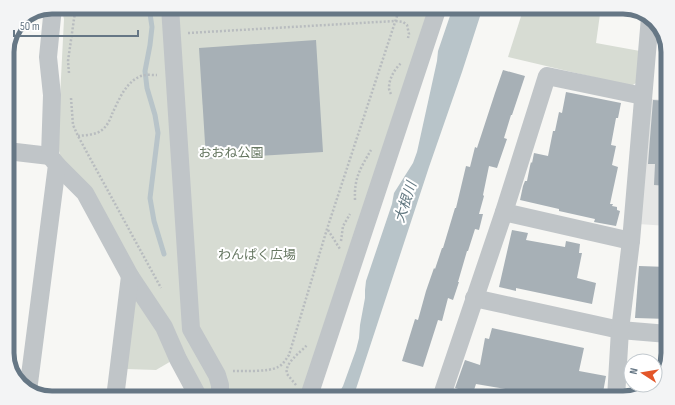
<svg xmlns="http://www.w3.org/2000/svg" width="675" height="405" font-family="'Sofia Sans Condensed','Noto Sans JP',sans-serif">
  <rect width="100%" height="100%" fill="#f7f7f4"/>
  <polygon fill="#e5e6e5" points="650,99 668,100 668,226 638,224"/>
  <g fill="#d7dcd3">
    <polygon points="61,7 429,7 305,398 202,398 63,164 59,151 59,117 64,19"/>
    <polygon points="524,7 601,7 596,43 640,51 636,83 631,86 508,57"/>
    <polygon points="134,297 138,297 173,360 156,370 126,369"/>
  </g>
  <polygon fill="#b8c4c9" points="453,7 483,7 462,72 429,167 353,398 336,398 343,386 356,350 359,338 360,325 365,298 365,290 366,281 392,204 394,193 413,163 417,152 437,61 438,51"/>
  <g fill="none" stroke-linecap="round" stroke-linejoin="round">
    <polyline stroke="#b8c4c9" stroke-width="5" points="149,7 152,27 150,45 145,71 147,88 155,115 158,133 150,198 154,221 164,254"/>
  </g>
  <g fill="#a7b0b6">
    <polygon points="316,40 323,152 206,159 199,48"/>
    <polygon points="503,70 525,76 512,115 511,115 504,138 507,139 497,168 489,166 483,195 484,196 479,214 483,214 479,230 475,229 468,251 467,251 458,282 459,282 453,300 448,298 442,321 438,320 423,367 402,361 415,319 418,320 426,291 434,268 435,269 442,248 443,248 455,208 456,208 466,166 470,167 475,147 477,148 495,93"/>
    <polygon points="566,92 621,103 618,118 616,118 611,145 616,146 612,165 618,167 610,204 613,204 612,206 617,207 617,210 620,211 616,226 594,222 595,219 559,211 559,209 520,200 523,186 525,181 527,181 530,166 531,162 532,163 534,153 548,156 553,131 555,131 559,112 562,113"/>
    <polygon points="653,100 668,101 668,186 654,185 655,164 648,164"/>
    <polygon points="512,230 528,233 526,240 565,247 566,241 580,244 579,253 582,253 577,278 596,283 592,304 516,288 516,291 499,287"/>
    <polygon points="639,266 668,267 668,319 635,318"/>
    <polygon points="492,328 584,348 579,371 606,376 602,398 551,398 526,393 525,394 511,391 511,390 476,384 474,390 469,389 468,392 455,388 465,360 480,365 485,338 489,339"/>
  </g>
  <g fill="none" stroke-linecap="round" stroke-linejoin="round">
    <g stroke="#b8bcbf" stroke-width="2.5" stroke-dasharray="2 2" stroke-linecap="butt">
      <polyline points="188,33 395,21 403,22 407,25 409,34 408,38"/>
      <polyline points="69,73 68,61 75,12 74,7"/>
      <path d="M391 94C390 92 389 90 389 88 389 78 395 69 401 63"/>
      <polyline points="71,98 73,125 78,136 161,288"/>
      <path d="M78 136C86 135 96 135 102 130 107 126 110 120 112 114 118 102 125 83 139 77 144 74 151 75 157 75"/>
      <path d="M355 200C354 178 360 169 371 150"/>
      <polyline points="328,230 340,249"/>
      <polyline points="341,241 343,226 350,214"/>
      <path d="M233 371C244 371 269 372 278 367 283 365 286 359 289 355L327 229 400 7"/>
      <path d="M296 385 287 374C284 363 300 353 307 345"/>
    </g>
    <g stroke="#c0c5c8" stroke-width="18">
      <polyline points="170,7 191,329 217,375 220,385 220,398"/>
      <polyline points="7,151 50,156"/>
      <polyline points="57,165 85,193 130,276 164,327 178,359 199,398"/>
      <polyline points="504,212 631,241"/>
      <polyline points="474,298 620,330 668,334"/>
      <polyline points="28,391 57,165 50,156 52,95 48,57 53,7"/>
      <polyline points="115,398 130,276"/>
      <polyline points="310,398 310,393 438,7"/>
      <polyline points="441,398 504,212 547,76 643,96"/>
      <polyline points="616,398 620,330 631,241 650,17"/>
    </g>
  </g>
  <g text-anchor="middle" stroke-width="4" stroke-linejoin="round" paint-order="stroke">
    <g font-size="13" fill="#667761" stroke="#fff">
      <text x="231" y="157">おおね公園</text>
      <text x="257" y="259">わんぱく広場</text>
    </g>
    <g font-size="14" font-style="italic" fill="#627881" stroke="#fff">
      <text transform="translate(405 202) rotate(-72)" y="5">大根川</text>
    </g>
  </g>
  <path d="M0 0H675V405H0ZM52 14H623A38 38 0 0 1 661 52V353A38 38 0 0 1 623 391H52A38 38 0 0 1 14 353V52A38 38 0 0 1 52 14Z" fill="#f3f4f5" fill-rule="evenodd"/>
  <path fill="none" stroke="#667785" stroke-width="5" d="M52 14H623A38 38 0 0 1 661 52V353A38 38 0 0 1 623 391H52A38 38 0 0 1 14 353V52A38 38 0 0 1 52 14Z"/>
  <g transform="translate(643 373) rotate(282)"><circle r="19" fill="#ffffff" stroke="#c2c9ce"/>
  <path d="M0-3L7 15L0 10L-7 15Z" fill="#e35629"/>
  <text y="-6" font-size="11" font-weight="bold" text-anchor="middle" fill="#667785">N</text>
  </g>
  <path d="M14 30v6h124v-6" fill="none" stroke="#667785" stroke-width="2"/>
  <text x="20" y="30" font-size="12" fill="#667785" stroke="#ffffff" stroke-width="3" paint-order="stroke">50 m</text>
</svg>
